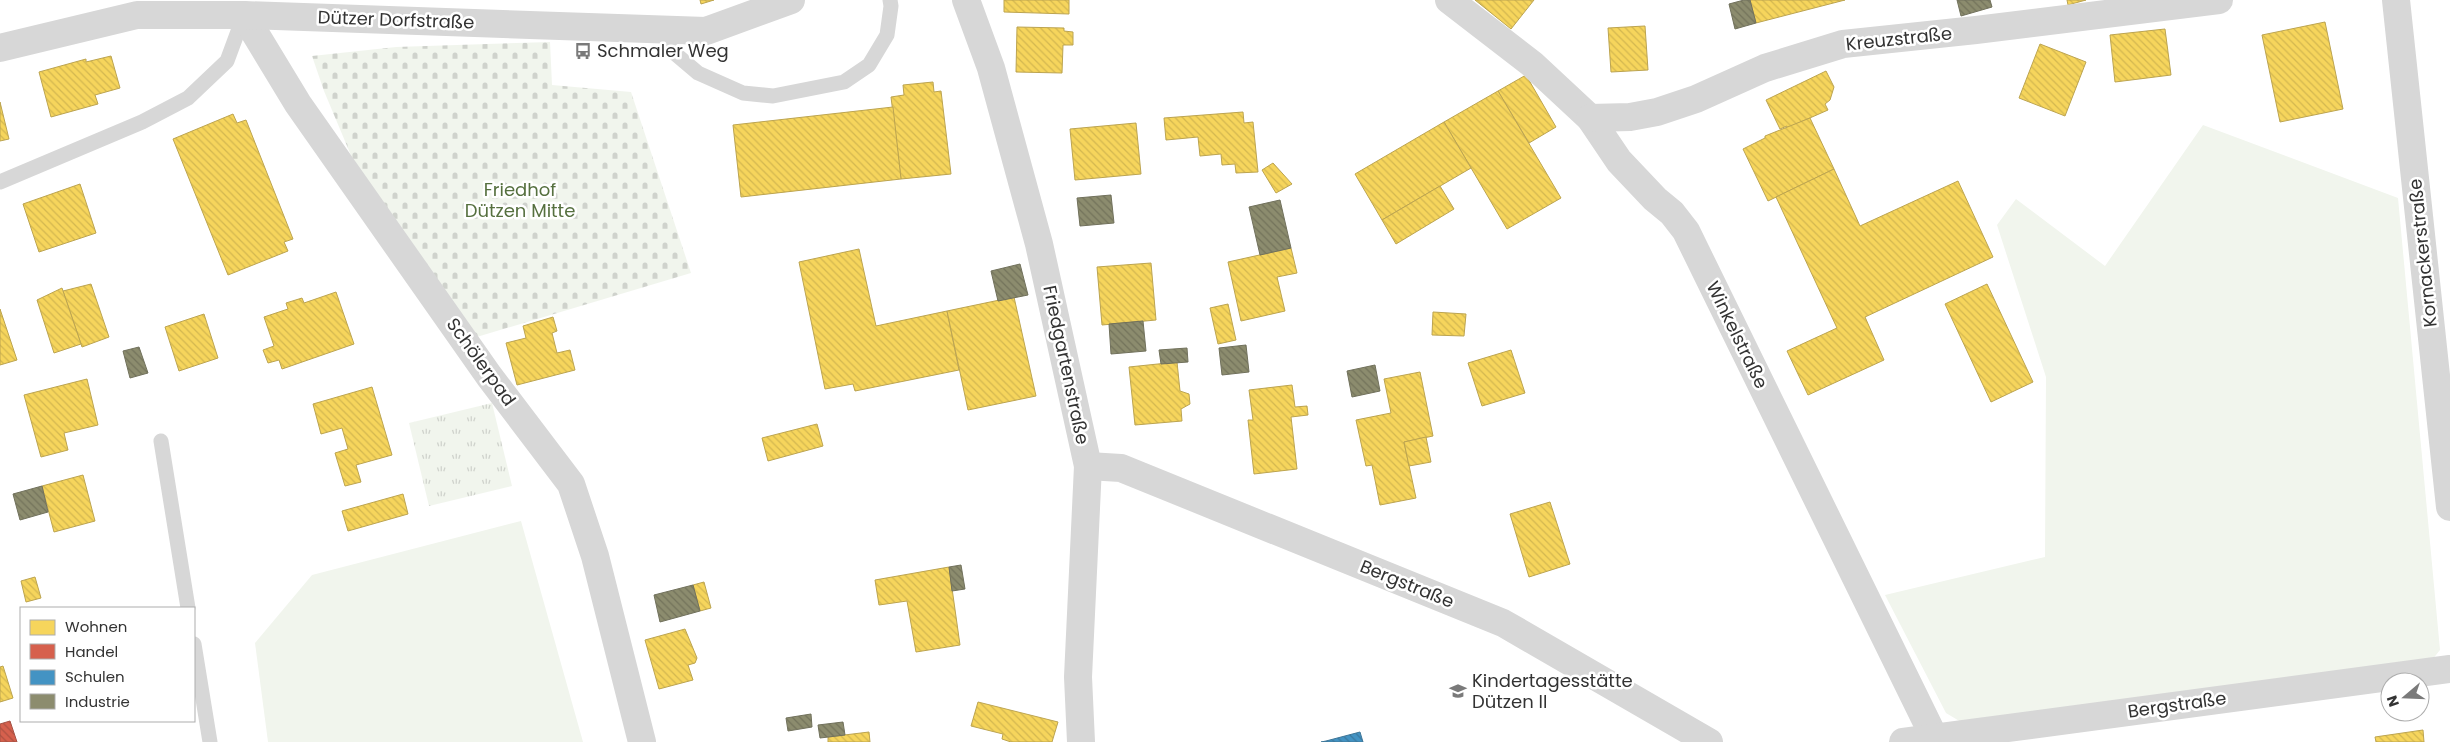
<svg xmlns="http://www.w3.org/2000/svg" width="2450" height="742" font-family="Poppins,sans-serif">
  <defs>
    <pattern id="cemetery-stones" width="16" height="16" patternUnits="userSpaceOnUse" patternTransform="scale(1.25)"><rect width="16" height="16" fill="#f1f5ed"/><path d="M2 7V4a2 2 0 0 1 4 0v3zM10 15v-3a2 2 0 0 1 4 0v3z" fill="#cfd2cc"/></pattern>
    <pattern id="park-tufts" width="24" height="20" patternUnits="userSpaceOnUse" patternTransform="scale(1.25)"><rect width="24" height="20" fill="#f1f5ed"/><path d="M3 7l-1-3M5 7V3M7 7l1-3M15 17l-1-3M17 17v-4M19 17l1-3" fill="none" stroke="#cfd2cc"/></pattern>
    <pattern id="homes-back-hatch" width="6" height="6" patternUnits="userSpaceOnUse" patternTransform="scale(1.25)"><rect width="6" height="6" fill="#f6d55c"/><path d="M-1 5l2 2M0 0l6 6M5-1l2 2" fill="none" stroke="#d3b750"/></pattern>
    <pattern id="shops-back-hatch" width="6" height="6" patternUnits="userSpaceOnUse" patternTransform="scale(1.25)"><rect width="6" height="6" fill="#d6604d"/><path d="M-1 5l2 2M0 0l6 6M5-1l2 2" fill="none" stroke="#ae5041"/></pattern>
    <pattern id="schools-back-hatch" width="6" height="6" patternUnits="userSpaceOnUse" patternTransform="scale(1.25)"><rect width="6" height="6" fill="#4393c3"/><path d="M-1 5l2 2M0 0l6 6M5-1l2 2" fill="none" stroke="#39799f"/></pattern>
    <pattern id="industry-back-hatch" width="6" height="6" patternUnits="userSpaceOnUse" patternTransform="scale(1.25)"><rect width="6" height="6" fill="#8c8c6e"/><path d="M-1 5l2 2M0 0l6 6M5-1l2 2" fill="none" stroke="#73735b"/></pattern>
  </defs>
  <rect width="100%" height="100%" fill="#fff"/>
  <g fill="#f1f5ed">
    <polygon points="2203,125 2398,198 2440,650 2432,660 1961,722 1946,713 1885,595 2045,557 2046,377 1997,225 2016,199 2105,266"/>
    <polygon points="521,521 583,742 268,742 255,643 312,575"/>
  </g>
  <polygon fill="url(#cemetery-stones)" points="550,42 552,85 631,92 691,273 470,339 355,165 324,91 312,56 396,47"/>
  <polygon fill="url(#park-tufts)" points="492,403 512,486 429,506 409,423"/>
  <g fill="url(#homes-back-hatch)" stroke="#bca450">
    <polygon points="700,0 714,0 701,4"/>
    <polygon points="1004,0 1069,0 1069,14 1004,12"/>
    <polygon points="1475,0 1534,0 1511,29"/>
    <polygon points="1750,0 1845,0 1756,23"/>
    <polygon points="2067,0 2086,0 2068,5"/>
    <polygon points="2325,22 2343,109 2280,122 2262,35"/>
    <polygon points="1645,26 1648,70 1611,72 1608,28"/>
    <polygon points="1017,27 1064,28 1064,31 1073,32 1073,45 1063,45 1062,73 1016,72"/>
    <polygon points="2165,29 2171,75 2115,82 2110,35"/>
    <polygon points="2040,44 2086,62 2065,116 2019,98"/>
    <polygon points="111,56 120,88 95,95 98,104 51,117 39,72 86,59 86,62"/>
    <polygon points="1826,71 1834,87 1830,100 1825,104 1828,110 1787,128 1787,126 1780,129 1766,100"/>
    <polygon points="1526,75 1556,127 1529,143 1498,91"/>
    <polygon points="933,82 934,92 941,91 951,174 901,179 891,97 904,95 903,85"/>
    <polygon points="1498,91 1561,198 1507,229 1444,122"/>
    <polygon points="0,102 9,139 0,141"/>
    <polygon points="893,107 901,179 741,197 733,125"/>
    <polygon points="1243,112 1244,123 1253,122 1258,172 1236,173 1235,164 1222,165 1221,154 1200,156 1198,137 1166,140 1164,118"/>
    <polygon points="233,114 237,123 246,120 293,239 284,242 288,251 228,275 173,139"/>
    <polygon points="1810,118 1834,169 1768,201 1743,149 1765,138 1765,136"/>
    <polygon points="1444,122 1471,168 1382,220 1355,174"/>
    <polygon points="1136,123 1141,174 1075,180 1070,129"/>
    <polygon points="1273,163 1292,184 1276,193 1262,170"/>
    <polygon points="1834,169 1860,226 1958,181 1993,257 1865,317 1884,360 1808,395 1787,351 1837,328 1776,197"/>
    <polygon points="80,184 96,233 39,252 23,204"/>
    <polygon points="1440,186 1454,209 1396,244 1382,220"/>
    <polygon points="1291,248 1297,273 1277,277 1285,311 1241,321 1228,262"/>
    <polygon points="859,249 876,326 947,311 959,370 855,391 853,384 825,389 799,262"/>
    <polygon points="1151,263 1156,320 1102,325 1097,267"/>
    <polygon points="91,284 109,337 82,347 63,291"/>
    <polygon points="1987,284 2033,382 1991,402 1945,304"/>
    <polygon points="62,288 81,344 54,353 37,300"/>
    <polygon points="336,292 354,344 282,369 279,360 268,363 263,350 274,346 264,317 288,309 286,303 302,298 304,303"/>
    <polygon points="1014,297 1036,396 968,410 947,311"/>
    <polygon points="1228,304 1236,340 1218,344 1210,308"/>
    <polygon points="0,309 17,360 0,365"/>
    <polygon points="1433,312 1466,314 1464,336 1432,335"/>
    <polygon points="204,314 218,358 179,371 165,327"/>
    <polygon points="553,317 557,331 552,333 557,353 570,350 575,370 517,385 506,343 526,338 523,326"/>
    <polygon points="1511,350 1525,393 1482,406 1468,363"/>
    <polygon points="1177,362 1180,391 1189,394 1190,404 1181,409 1182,421 1135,425 1129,367"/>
    <polygon points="1420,372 1433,436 1404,442 1416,498 1380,505 1372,465 1366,466 1356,420 1391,413 1384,379"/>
    <polygon points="87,379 98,425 64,433 68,450 41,457 24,395"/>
    <polygon points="1292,385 1295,407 1307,406 1308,415 1291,417 1297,469 1254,474 1248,420 1253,420 1249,390"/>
    <polygon points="372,387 392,455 356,465 361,482 345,486 335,453 348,449 342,428 321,434 313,404"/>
    <polygon points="817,424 823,446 768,461 762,438"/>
    <polygon points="1426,437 1431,462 1409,466 1404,442"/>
    <polygon points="83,475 95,521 54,532 42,486"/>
    <polygon points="403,494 408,514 348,531 342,511"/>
    <polygon points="1550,502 1570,564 1529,577 1510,514"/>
    <polygon points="949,567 960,645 916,652 907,601 879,605 875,580"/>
    <polygon points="35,577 41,598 26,602 21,581"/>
    <polygon points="704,582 711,608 700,611 693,585"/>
    <polygon points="685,629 697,658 695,663 688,665 693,680 659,689 645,640"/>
    <polygon points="3,666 13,698 0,702 0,667"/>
    <polygon points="978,702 1058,722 1052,742 1011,742 1002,739 1003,734 971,726"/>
    <polygon points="2423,730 2424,742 2376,742 2375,737"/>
    <polygon points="869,732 870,742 828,742 828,737"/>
  </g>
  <polygon fill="url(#shops-back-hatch)" stroke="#a55245" points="10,721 17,742 0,742 0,724"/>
  <polygon fill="url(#schools-back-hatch)" stroke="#3e7698" points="1360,732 1363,742 1321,742 1326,741"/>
  <g fill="url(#industry-back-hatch)" stroke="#71715c">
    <polygon points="1744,0 1750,0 1756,23 1735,29 1729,4"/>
    <polygon points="1957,0 1990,0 1992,7 1961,16"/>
    <polygon points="1111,195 1114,223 1080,226 1077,198"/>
    <polygon points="1280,200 1291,248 1260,255 1249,207"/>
    <polygon points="1020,264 1028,295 998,301 991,271"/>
    <polygon points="1143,321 1146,351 1111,354 1109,324"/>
    <polygon points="1246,345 1249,372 1222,375 1219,348"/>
    <polygon points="139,347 148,373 130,378 123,351"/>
    <polygon points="1187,348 1188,362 1161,364 1159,350"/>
    <polygon points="1375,365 1380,391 1352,397 1347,371"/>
    <polygon points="42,486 48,512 20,520 13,494"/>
    <polygon points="961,565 965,589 952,591 949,567"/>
    <polygon points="693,585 700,611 660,622 654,595"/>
    <polygon points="811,714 812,727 788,731 786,718"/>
    <polygon points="843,722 845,735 820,738 818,725"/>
  </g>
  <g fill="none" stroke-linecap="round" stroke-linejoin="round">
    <g stroke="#d7d7d7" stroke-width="15">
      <polyline points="661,29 672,51 698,73 743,93 773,96 844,82 869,65 887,35 891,6 890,0"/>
      <polyline points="0,182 142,122 188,98 227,61 244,15"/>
      <polyline points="161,441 188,608"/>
      <polyline points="194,644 210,742"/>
    </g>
    <g stroke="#d7d7d7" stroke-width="28">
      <polyline points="966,0 991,68 1039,244 1088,466 1078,677 1081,742"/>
      <polyline points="1449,0 1532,64 1590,118 1619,161 1655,199 1672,213 1686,231 1934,737"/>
      <polyline points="2396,0 2450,507"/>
      <polyline points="244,15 298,104 489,376 571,484 595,556 642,742"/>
      <polyline points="0,48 137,15 244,15 706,31 791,0"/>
      <polyline points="1590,118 1630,117 1657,112 1696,99 1765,68 1843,44 1976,30 2219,0"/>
      <polyline points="1088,466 1121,468 1503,623 1709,742"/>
      <polyline points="1903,742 2450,669"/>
    </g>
  </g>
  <defs>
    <g id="bus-bare" transform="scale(1.35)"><path d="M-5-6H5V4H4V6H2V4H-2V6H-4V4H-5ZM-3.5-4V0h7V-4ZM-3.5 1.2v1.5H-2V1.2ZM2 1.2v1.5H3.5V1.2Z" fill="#7a7a7a" stroke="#fff" stroke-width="2.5" paint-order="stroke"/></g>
    <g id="school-bare" transform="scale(1.35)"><path d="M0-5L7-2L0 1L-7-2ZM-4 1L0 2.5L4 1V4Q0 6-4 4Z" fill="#7a7a7a" stroke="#fff" stroke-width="2.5" paint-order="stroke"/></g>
  </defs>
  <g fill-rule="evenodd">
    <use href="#bus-bare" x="583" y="51"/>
    <use href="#school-bare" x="1458" y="691"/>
  </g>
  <g text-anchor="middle" stroke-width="5" stroke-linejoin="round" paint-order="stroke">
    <g font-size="18" fill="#333" stroke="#fff">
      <text transform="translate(396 20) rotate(2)" y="6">Dützer Dorfstraße</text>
      <text transform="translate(1899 39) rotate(-6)" y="6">Kreuzstraße</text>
      <text transform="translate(2423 253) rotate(-96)" y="6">Kornackerstraße</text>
      <text transform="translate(1737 335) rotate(64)" y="6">Winkelstraße</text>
      <text transform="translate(481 362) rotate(54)" y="6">Schölerpad</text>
      <text transform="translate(1066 365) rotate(78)" y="6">Friedgartenstraße</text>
      <text transform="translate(1407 584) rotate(22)" y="6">Bergstraße</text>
      <text transform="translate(2177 705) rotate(-8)" y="6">Bergstraße</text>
    </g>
    <g font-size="18" fill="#333" stroke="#fff" text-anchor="start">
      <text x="597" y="57">Schmaler Weg</text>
      <text x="1472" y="687">Kindertagesstätte<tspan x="1472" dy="21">Dützen II</tspan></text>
    </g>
    <g font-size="18" fill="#56703f" stroke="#fff">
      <text x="520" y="196">Friedhof<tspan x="520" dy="21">Dützen Mitte</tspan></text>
    </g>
  </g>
  <rect x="20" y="607" width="175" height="115" fill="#ffffff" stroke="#adadad"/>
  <rect x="30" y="620" width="25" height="15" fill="#f6d55c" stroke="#adadad"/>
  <text x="65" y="632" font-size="15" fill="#333333">Wohnen</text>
  <rect x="30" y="644" width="25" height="15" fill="#d6604d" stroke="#adadad"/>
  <text x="65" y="657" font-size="15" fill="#333333">Handel</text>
  <rect x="30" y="670" width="25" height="15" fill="#4393c3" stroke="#adadad"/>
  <text x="65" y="682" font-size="15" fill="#333333">Schulen</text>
  <rect x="30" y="694" width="25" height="15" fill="#8c8c6e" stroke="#adadad"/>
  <text x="65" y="707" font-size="15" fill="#333333">Industrie</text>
  <g transform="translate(2405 697) rotate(251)"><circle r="24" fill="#ffffff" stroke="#adadad"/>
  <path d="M0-4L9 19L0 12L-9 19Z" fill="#7a7a7a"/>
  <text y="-8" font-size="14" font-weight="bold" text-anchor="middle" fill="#333333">N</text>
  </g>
</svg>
